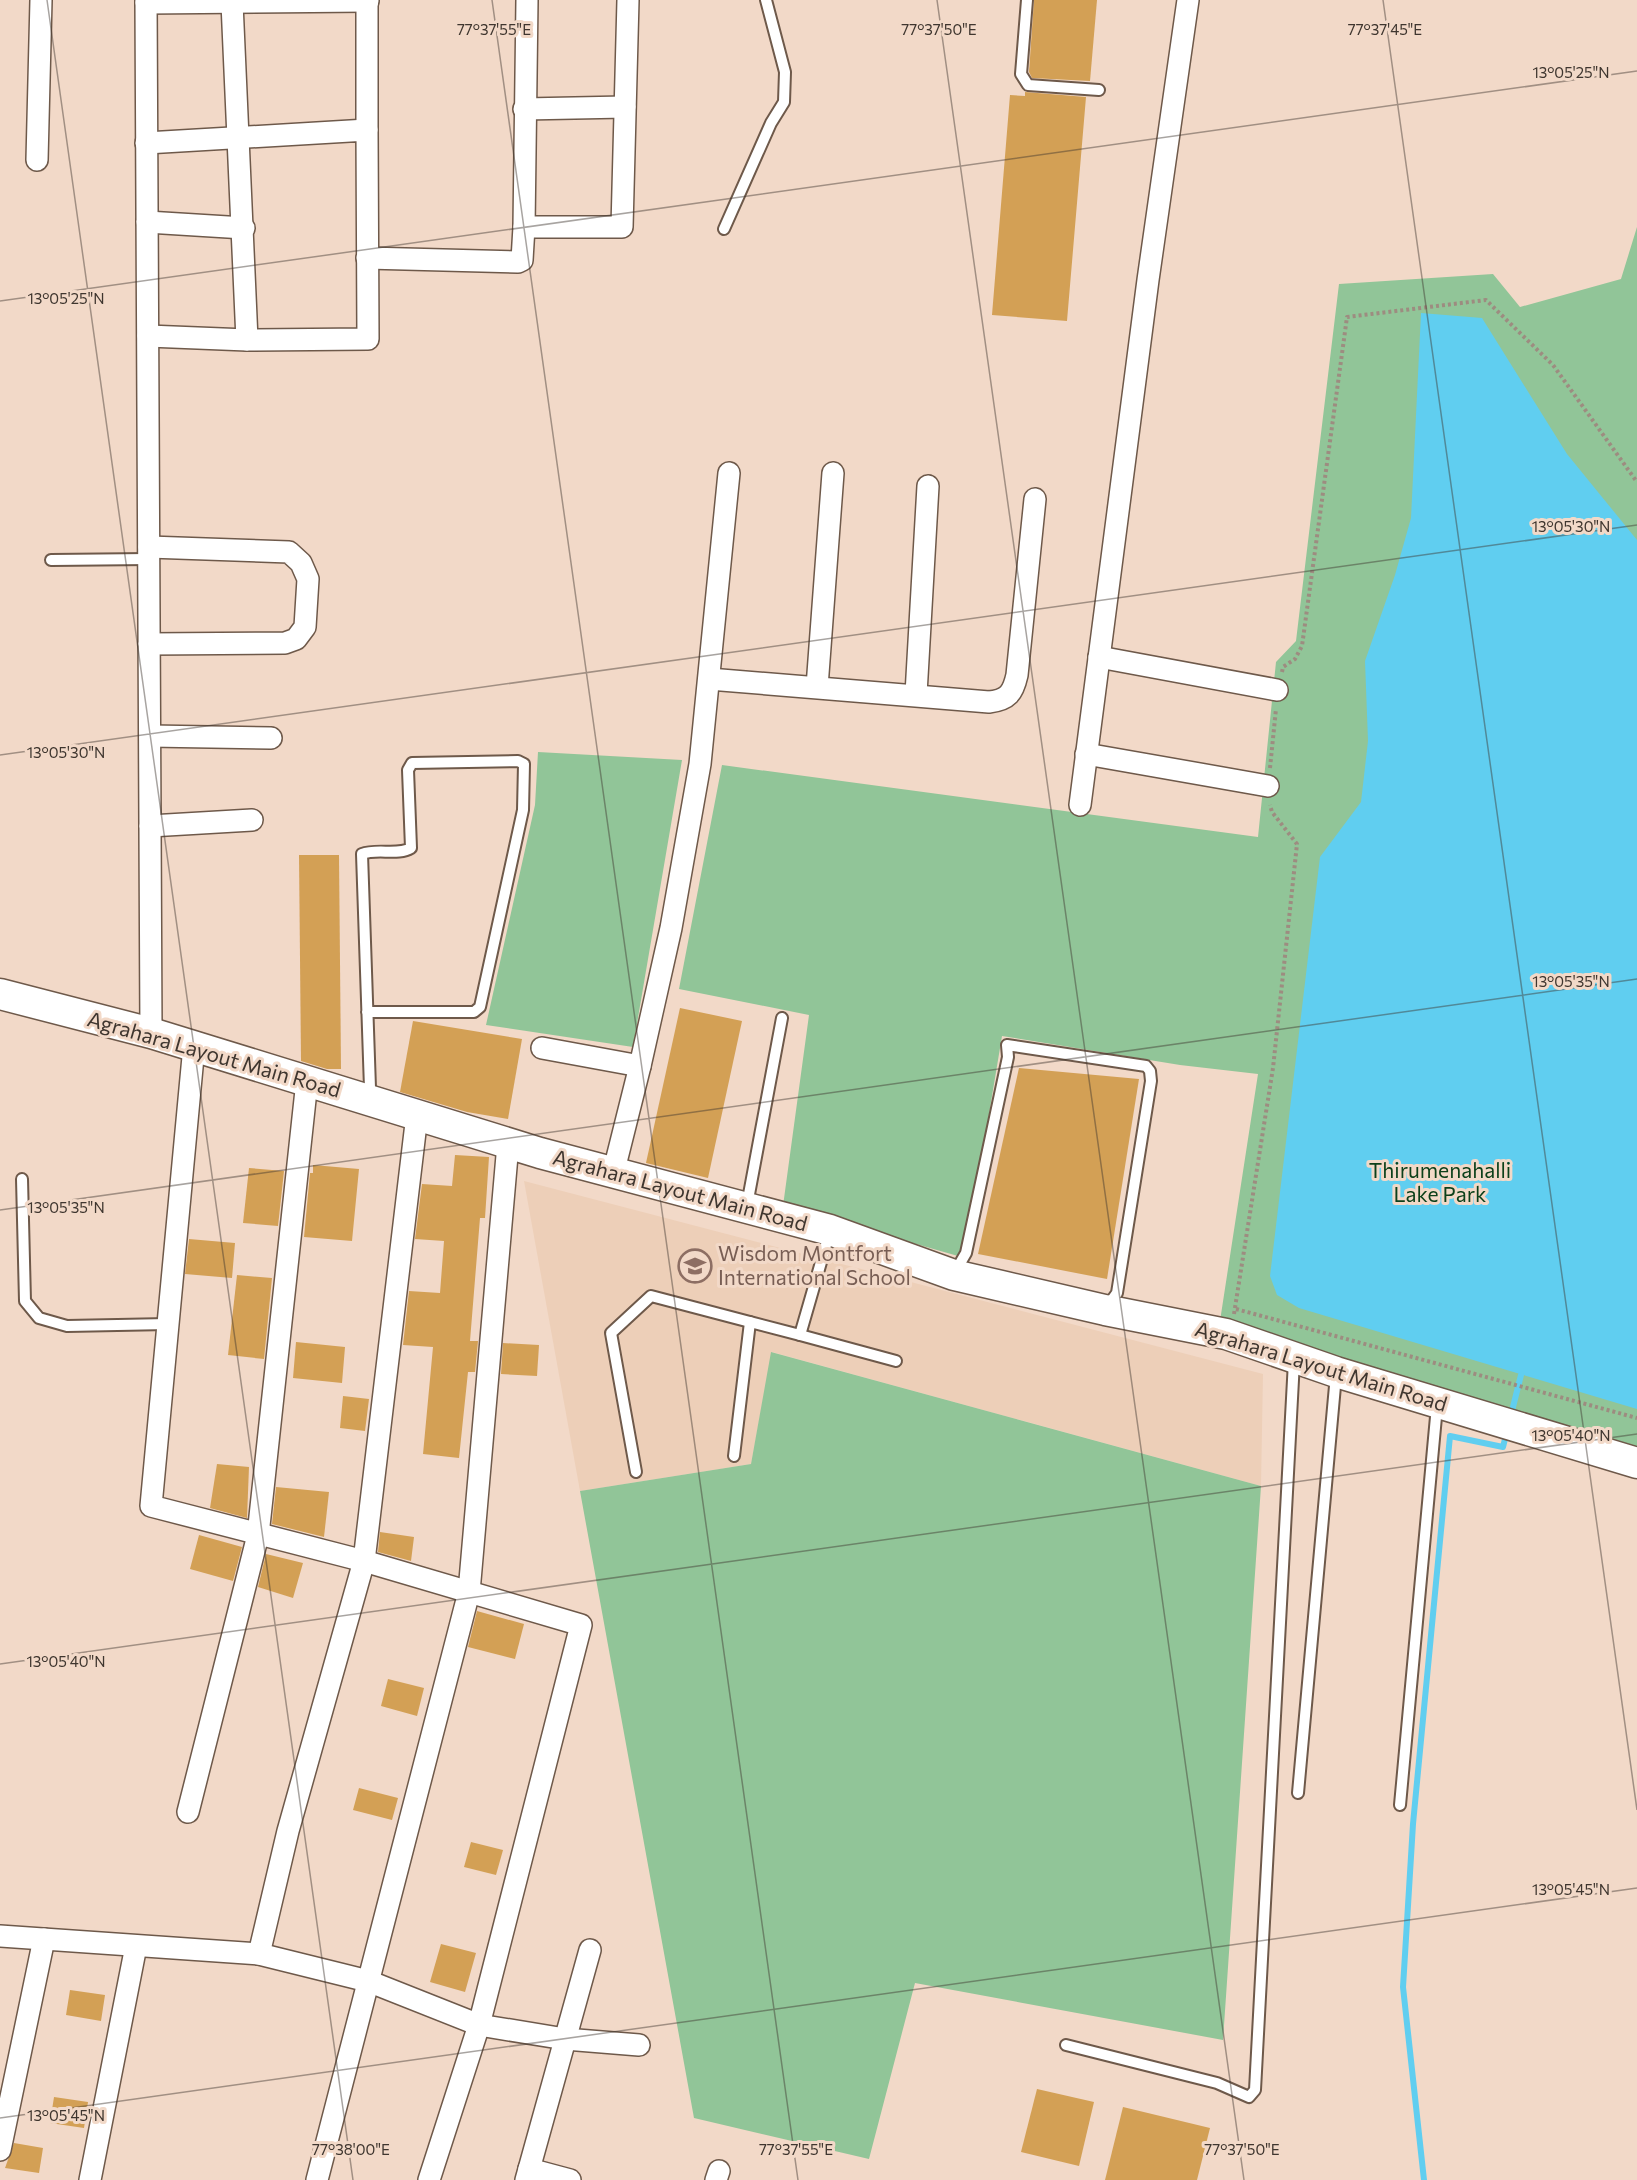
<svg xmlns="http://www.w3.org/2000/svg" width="1637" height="2180" font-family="Commissioner,sans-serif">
  <rect width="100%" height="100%" fill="#f2d9c8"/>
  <polygon fill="#edcfb8" points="524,1181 1263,1374 1261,1486 772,1352 751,1464 580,1491"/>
  <g fill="#91c598">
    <polygon points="1637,227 1637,1452 1220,1321 1258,1074 1180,1065 1002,1036 965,1258 783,1206 809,1015 679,989 722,765 1258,837 1276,662 1296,641 1339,284 1493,274 1520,307 1621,279"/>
    <polygon points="538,752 682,760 633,1047 486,1025 535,805"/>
    <polygon points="771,1352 1261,1486 1223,2040 915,1983 869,2159 694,2118 580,1491 751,1464"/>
  </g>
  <polygon fill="#60cef0" points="1421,313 1482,318 1567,454 1637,540 1637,1409 1299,1308 1277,1295 1270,1276 1320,857 1361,802 1368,741 1365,661 1395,575 1411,518"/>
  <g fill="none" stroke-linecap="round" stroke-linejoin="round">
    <g stroke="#60cef0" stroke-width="6">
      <polyline points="1511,1415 1521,1375"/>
      <polyline points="1424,2180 1403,1987 1413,1824 1450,1436 1503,1447 1507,1431"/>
    </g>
  </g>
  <g fill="#d3a055">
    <polygon points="1034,0 1097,0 1090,81 1032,78 1029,72"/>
    <polygon points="1025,92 1086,97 1067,321 992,315 1010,95 1025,96"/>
    <polygon points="299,855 339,855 341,1069 327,1069 301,1061"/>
    <polygon points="680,1008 742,1021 708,1178 646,1163"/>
    <polygon points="413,1021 522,1039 508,1119 467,1112 400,1092"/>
    <polygon points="1019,1068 1139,1079 1107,1279 978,1254"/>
    <polygon points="455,1155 489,1157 485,1218 480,1218 470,1341 478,1341 475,1372 468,1372 459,1458 423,1454 433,1347 403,1345 409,1291 440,1293 444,1241 415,1239 422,1184 452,1186"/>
    <polygon points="313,1165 359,1169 352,1241 304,1237 310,1173 313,1173"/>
    <polygon points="249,1168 284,1171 278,1226 243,1223"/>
    <polygon points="189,1239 235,1243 232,1278 185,1274"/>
    <polygon points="237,1275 272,1278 264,1359 228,1355"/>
    <polygon points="296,1342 345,1347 342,1383 293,1378"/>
    <polygon points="503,1343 539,1345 537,1376 501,1374"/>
    <polygon points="343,1396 369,1399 365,1431 340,1428"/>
    <polygon points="217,1464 249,1467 247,1518 210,1508"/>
    <polygon points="276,1487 329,1492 324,1537 272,1524"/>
    <polygon points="380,1532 414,1537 411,1561 378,1552"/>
    <polygon points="199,1535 242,1547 233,1581 190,1569"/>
    <polygon points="266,1554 303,1563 293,1598 258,1587"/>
    <polygon points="477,1611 524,1624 515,1659 468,1647"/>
    <polygon points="388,1679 424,1688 417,1716 381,1706"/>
    <polygon points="359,1788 398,1798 392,1820 353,1810"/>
    <polygon points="471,1842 503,1850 496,1875 464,1867"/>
    <polygon points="441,1944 476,1953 465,1992 430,1982"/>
    <polygon points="70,1990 105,1995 101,2021 66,2015"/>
    <polygon points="1037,2089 1094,2102 1079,2166 1021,2152"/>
    <polygon points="54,2097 88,2102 84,2128 50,2123"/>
    <polygon points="1123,2107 1210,2128 1197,2180 1105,2180"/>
    <polygon points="14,2143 43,2148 39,2173 5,2168"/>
  </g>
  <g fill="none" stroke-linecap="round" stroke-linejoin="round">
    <g stroke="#6e594a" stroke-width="14">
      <g id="lane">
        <polyline points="1027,0 1021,74 1028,85 1099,90"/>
        <polyline points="724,229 771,123 784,102 785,72 766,0"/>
        <polyline points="51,560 149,559"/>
        <path d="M367 1012H474L480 1007 523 810 524 764 518 761 412 763 408 770 411 848C398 856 377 848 362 854L370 1088V1097"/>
        <polyline points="22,1179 25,1301 39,1318 67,1326 168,1324"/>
        <polyline points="747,1205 782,1018"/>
        <polyline points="955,1272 966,1253 1008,1057 1007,1045 1146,1066 1150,1071 1151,1081 1117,1293 1107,1307"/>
        <polyline points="800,1335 896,1361"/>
        <polyline points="734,1456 750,1322 800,1335 830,1231"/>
        <polyline points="636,1472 611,1333 651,1296 750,1322"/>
        <polyline points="1298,1793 1336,1375"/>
        <polyline points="1400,1805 1437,1406"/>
        <polyline points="1066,2045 1217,2083 1249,2097 1255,2090 1294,1361"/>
      </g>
    </g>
    <g stroke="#6e594a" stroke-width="24">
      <g id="street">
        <polyline points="146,0 151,1033"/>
        <polyline points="527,0 524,227 622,227 628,0"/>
        <polyline points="146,3 368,1"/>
        <polyline points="232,3 247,340"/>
        <polyline points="524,109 625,107"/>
        <polyline points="367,130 367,0"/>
        <polyline points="146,143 367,130 368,339 247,340 148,336"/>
        <polyline points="37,160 41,0"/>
        <polyline points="147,222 244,228"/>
        <polyline points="367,258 518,262 522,260 524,227"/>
        <polyline points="149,547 289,552 301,563 308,579 305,627 296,639 285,643 149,644"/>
        <polyline points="1099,657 1277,690"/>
        <path d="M709 679 989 702C1008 700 1013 693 1017 675L1035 499"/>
        <polyline points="817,687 833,473"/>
        <polyline points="916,694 928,486"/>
        <polyline points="150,736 271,738"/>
        <polyline points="1086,754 1268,786"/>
        <polyline points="1080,805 1148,280 1188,0"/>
        <polyline points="150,826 252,820"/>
        <polyline points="194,1046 151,1506 364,1561 581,1625 479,2025 429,2180"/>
        <polyline points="542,1048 640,1066 613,1174"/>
        <polyline points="640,1066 671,928 700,764 729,473"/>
        <polyline points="188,1812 258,1535 307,1081"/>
        <polyline points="0,1936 259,1954 368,1981 479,2025 565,2039 639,2045"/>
        <polyline points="259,1954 288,1831 364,1561 417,1115"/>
        <polyline points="0,2150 44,1939"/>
        <polyline points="529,2169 570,2180"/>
        <polyline points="90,2180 136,1946"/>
        <polyline points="317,2180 469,1592 508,1144"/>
        <polyline points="526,2180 590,1950"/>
        <polyline points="716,2180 719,2171"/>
      </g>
    </g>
    <g stroke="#6e594a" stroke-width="33">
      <polyline id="secondary" points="0,994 151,1033 540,1153 830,1230 954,1275 1105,1310 1226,1334 1336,1372 1637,1463"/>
    </g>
    <g stroke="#9d8c80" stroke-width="4" stroke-dasharray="3 3" stroke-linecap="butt">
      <polyline points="1282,672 1283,667 1295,659 1302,646 1347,317 1486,300 1553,365 1637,482"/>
      <polyline points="1270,768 1276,709"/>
      <polyline points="1236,1309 1637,1418"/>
      <polyline points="1234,1314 1273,1068 1297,844 1272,812 1270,805"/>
    </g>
    <use href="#lane" stroke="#fff" stroke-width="10"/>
    <use href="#street" stroke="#fff" stroke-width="21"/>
    <use href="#secondary" stroke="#fff" stroke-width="30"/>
  </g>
  <path fill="none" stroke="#3f362f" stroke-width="1.5" stroke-opacity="0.45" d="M47 0 353 2180M492 0 798 2180M937 0 1244 2180M1383 0 1637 1810M0 301 1637 71M0 755 1637 525M0 1210 1637 979M0 1664 1637 1434M0 2118 1637 1888"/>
  <defs>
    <g id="school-ring" transform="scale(1.725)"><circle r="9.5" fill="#f2d9c8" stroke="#8d6e63" stroke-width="1.5"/><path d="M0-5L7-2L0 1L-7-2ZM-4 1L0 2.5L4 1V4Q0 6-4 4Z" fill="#8d6e63"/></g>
  </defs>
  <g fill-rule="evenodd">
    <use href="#school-ring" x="695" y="1266"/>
  </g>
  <g text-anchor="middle" stroke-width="6" stroke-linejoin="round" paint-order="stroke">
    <g font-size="21" fill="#3f362f" stroke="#f2d9c8">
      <text transform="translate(214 1055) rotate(16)" y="7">Agrahara Layout Main Road</text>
      <text transform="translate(680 1191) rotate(15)" y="7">Agrahara Layout Main Road</text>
      <text transform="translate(1321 1367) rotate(17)" y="7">Agrahara Layout Main Road</text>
    </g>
    <g font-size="21" fill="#0c401a" stroke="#f2d9c8">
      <text x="1440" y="1178">Thirumenahalli<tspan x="1440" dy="24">Lake Park</tspan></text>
    </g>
    <g font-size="21" fill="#785e54" stroke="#f2d9c8" text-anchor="start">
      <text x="718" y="1261">Wisdom Montfort<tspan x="718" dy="24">International School</tspan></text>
    </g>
  </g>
  <g font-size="15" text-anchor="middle" fill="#3f362f" stroke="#f2d9c8" stroke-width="6" stroke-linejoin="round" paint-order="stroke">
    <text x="494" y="35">77°37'55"E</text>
    <text x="939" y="35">77°37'50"E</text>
    <text x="1385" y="35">77°37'45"E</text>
    <text x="1571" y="78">13°05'25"N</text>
    <text x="66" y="304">13°05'25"N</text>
    <text x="1571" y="532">13°05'30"N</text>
    <text x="66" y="758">13°05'30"N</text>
    <text x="1571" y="987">13°05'35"N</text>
    <text x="66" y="1213">13°05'35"N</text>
    <text x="1571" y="1441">13°05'40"N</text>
    <text x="66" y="1667">13°05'40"N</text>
    <text x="1571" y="1895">13°05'45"N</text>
    <text x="66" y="2121">13°05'45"N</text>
    <text x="351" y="2155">77°38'00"E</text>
    <text x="796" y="2155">77°37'55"E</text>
    <text x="1242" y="2155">77°37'50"E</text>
  </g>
</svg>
